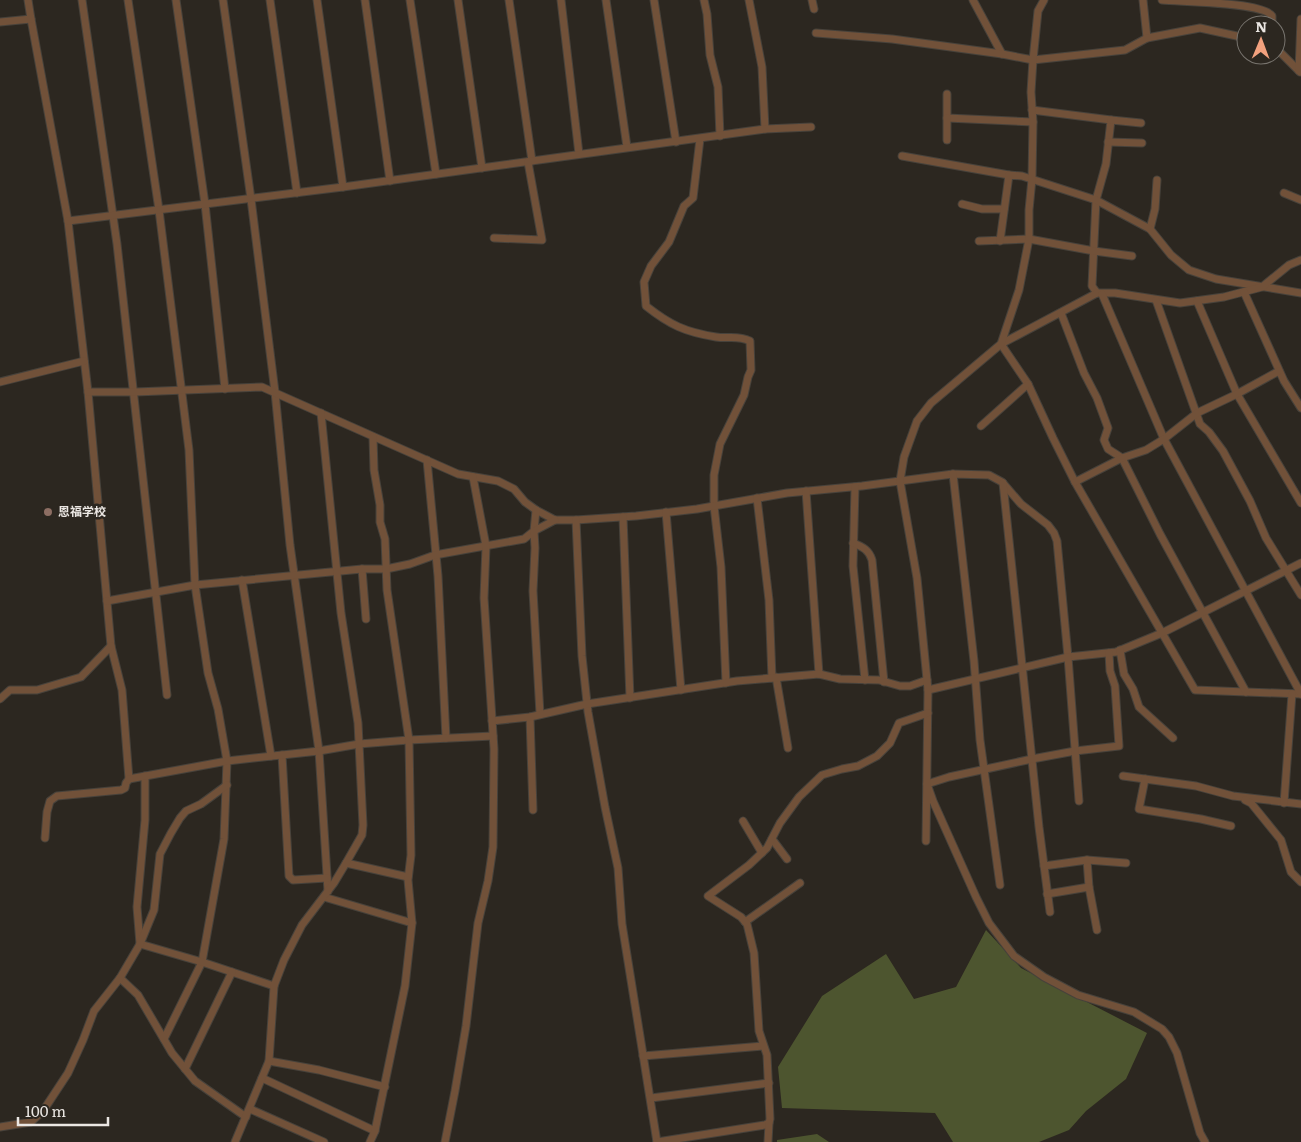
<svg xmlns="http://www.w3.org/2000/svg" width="1301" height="1142" font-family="Literata,'Noto Sans SC',serif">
  <rect width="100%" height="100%" fill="#2c2720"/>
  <g fill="#4d552f">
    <polygon points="986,930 1021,968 1147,1033 1126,1079 1086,1111 1069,1130 1039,1142 953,1142 935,1113 782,1108 778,1067 822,996 886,954 914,999 956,987"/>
    <polygon points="817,1134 829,1142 777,1142 777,1140"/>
  </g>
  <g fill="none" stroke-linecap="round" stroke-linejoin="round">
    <g stroke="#47423b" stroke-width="9">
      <g id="minor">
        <polyline points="82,0 117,244 167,695"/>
        <polyline points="128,0 159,210 189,450 195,585 208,673 218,709 227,761 224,839 202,962 164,1039"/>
        <polyline points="176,0 205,204 225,389"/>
        <polyline points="223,0 251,199 275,392 290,545 319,751 328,891"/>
        <polyline points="270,0 297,193"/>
        <polyline points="317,0 343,187"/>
        <polyline points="365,0 390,181"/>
        <polyline points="410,0 436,174"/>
        <polyline points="458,0 482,168"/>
        <polyline points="509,0 532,161"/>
        <polyline points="561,0 579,154"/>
        <polyline points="606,0 627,147"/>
        <polyline points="654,0 676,142"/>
        <polyline points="704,0 707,14 710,55 718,87 720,136"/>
        <polyline points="749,0 762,67 765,129"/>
        <polyline points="812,0 814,9"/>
        <polyline points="973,0 1002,54"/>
        <polyline points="1143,0 1147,38"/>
        <path d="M1162 0C1182 2 1263 2 1272 16V25"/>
        <polyline points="31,19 68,221 88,392 111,646 122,690 129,779 126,783 125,788 121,790 57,796 50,801 47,812 45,838"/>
        <polyline points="0,22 31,19 28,0"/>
        <polyline points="816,33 892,39 1002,54 1033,60 1125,50 1147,38 1200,28 1246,38"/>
        <polyline points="1276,48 1300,72"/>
        <polyline points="1299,71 1301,19"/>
        <polyline points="947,94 947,118 1033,122"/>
        <polyline points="1032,110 1111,120 1106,164 1096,200 1092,286 1097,293"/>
        <polyline points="1111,120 1141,123"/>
        <path d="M700 139 693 198 684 206 669 242 651 266 644 282 646 306C670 325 685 332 716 337 728 339 738 335 750 341L751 370 748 377 744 395 720 444 714 475V506L721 567 726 683"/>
        <polyline points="947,140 947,118"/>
        <polyline points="1108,142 1142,143"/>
        <polyline points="902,156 1009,175"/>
        <polyline points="1284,193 1301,200"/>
        <polyline points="962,204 982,209 1004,209"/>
        <polyline points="68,221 343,187 765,129 811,127"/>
        <polyline points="1150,229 1155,209 1157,180"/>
        <polyline points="494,238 542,240 528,162"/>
        <polyline points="979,241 1029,239 1094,251 1132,256"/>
        <polyline points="1000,241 1009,175 1022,176 1096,200 1150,229 1171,255 1189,270 1216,279 1301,293"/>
        <polyline points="1301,260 1289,265 1262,287 1224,297 1180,303 1115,293 1097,293 1001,344 1028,384 1053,438 1075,482 1195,690 1301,694"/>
        <polyline points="1244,292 1284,381 1301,408"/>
        <polyline points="1102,294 1164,439 1301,694"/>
        <polyline points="1156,300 1200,424 1209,432 1223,451 1250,501 1266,538 1301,595"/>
        <polyline points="1197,301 1237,394 1301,503"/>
        <polyline points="1061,313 1084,373 1097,398 1108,428 1104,440 1108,449 1122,458 1160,534 1246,692"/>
        <polyline points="0,382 84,361"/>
        <polyline points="88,392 135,392 262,387 458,474 498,481 514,489 525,502 536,510 555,520 576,520 636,516 697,509 787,493 862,486 953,474 989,475 1002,482 1021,504 1048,525 1054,533 1057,541 1068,657 1116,652 1162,633 1301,563"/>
        <polyline points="981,426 1028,384"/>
        <polyline points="427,460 438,576 446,738"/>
        <polyline points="953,474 974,661 980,740 1000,885"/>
        <polyline points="1075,482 1122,458 1146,450 1164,439 1197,413 1237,394 1279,371"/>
        <polyline points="1003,483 1039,827 1050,912"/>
        <polyline points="855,487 853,566 865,680"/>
        <polyline points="806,491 819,674"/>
        <polyline points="757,498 769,600 772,678"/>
        <polyline points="666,512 681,690"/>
        <polyline points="623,517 630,698"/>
        <polyline points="576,520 582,656 588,712 605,807 618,868 622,924 657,1142"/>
        <path d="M853 543C863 547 869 550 872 560L884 682"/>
        <polyline points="362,569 366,619"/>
        <polyline points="242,580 271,756"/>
        <polyline points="107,601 195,585 362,569 386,569 410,564 435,555 524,539 534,531 536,510"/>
        <polyline points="1120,650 1124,674 1133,689 1139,707 1173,738"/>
        <polyline points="1109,653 1110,671 1115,686 1119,746 1075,751 1032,759 949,777 927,784 933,801 976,897 989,923 1014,956 1044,977 1078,995 1134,1012 1162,1029 1169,1037 1177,1053 1200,1133 1205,1142"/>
        <polyline points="776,677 788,748"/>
        <polyline points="928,690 1068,657 1079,801"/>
        <polyline points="0,699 10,690 37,690 81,677 111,646"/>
        <polyline points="540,714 533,591 535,548 534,531 555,520"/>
        <polyline points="530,717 533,810"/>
        <polyline points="492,721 530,717 587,704 737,681 819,674 840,679 879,680 900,686 910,686 927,680"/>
        <polyline points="282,755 289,876 293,880 327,878"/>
        <polyline points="145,776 145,820 137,907 140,944 202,962 274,986"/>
        <polyline points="1123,776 1196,786 1233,796 1301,804"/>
        <polyline points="129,779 227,761 319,751 359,744 409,740 493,736"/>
        <polyline points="1145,779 1139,809 1201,819 1231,826"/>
        <polyline points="1245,800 1251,803 1281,840 1291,872 1301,882"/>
        <polyline points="1284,803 1292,694"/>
        <polyline points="743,821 762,853"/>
        <polyline points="772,839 787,859"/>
        <polyline points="926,841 928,690 917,578 900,481 904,457 917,421 931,403 1001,344 1019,290 1029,239 1029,210 1032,179 1033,122 1031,92 1033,60 1038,11 1044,0"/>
        <polyline points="1087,860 1089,887 1097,930"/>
        <polyline points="346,863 408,877"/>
        <polyline points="1044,866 1087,860 1126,863"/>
        <polyline points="1047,894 1089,887"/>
        <polyline points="324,897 412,923"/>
        <polyline points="745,922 800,883"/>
        <polyline points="120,978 138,995 172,1053 195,1081 246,1117"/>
        <polyline points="643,1056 763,1046"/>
        <polyline points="269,1061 319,1070 385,1087"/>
        <polyline points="185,1069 232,972"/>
        <polyline points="262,1078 375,1131"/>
        <polyline points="651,1098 769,1083"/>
        <polyline points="250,1109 324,1142"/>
        <polyline points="0,1127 31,1122 43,1111 68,1073 83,1040 94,1011 120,978 140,944 154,910 160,854 171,833 180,818 186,811 201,804 227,785"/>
        <polyline points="235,1142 269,1061 274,986 284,960 302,925 334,883 346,863 362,835 363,825 358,723 341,613 321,413"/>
        <polyline points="370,1142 375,1131 405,986 412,923 408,880 411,855 409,740 387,590 385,539 380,522 380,505 374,470 373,437"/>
        <polyline points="445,1142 455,1091 466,1026 478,923 488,881 493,847 494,749 484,598 486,546 473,477"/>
        <polyline points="657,1142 765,1125 769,1123 770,1119 767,1055 759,1031 754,953 747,924 741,917 708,896 749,865 767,848 780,823 799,797 822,775 842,769 858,766 877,756 890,743 899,723 928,713"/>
        <polyline points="768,1142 769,1123"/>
      </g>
    </g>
    <use href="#minor" stroke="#715139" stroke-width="7"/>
  </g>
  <circle fill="#8d6e63" stroke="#2c2720" stroke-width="2" cx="48" cy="512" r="5"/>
  <g text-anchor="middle" stroke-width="5" stroke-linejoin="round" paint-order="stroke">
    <g font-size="12" font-weight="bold" fill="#ebe7e3" stroke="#2c2720" text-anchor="start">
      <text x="58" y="516">恩福学校</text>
    </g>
  </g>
  <g transform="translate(1261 40) rotate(1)"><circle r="24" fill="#2c2720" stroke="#78746e"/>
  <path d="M0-4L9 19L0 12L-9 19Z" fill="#f2a17e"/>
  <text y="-8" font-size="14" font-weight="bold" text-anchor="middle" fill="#ebe7e3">N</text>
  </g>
  <path d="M18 1117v8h90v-8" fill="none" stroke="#ebe7e3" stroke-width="2.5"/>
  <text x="25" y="1117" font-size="15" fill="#ebe7e3" stroke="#2c2720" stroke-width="4" paint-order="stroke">100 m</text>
</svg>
